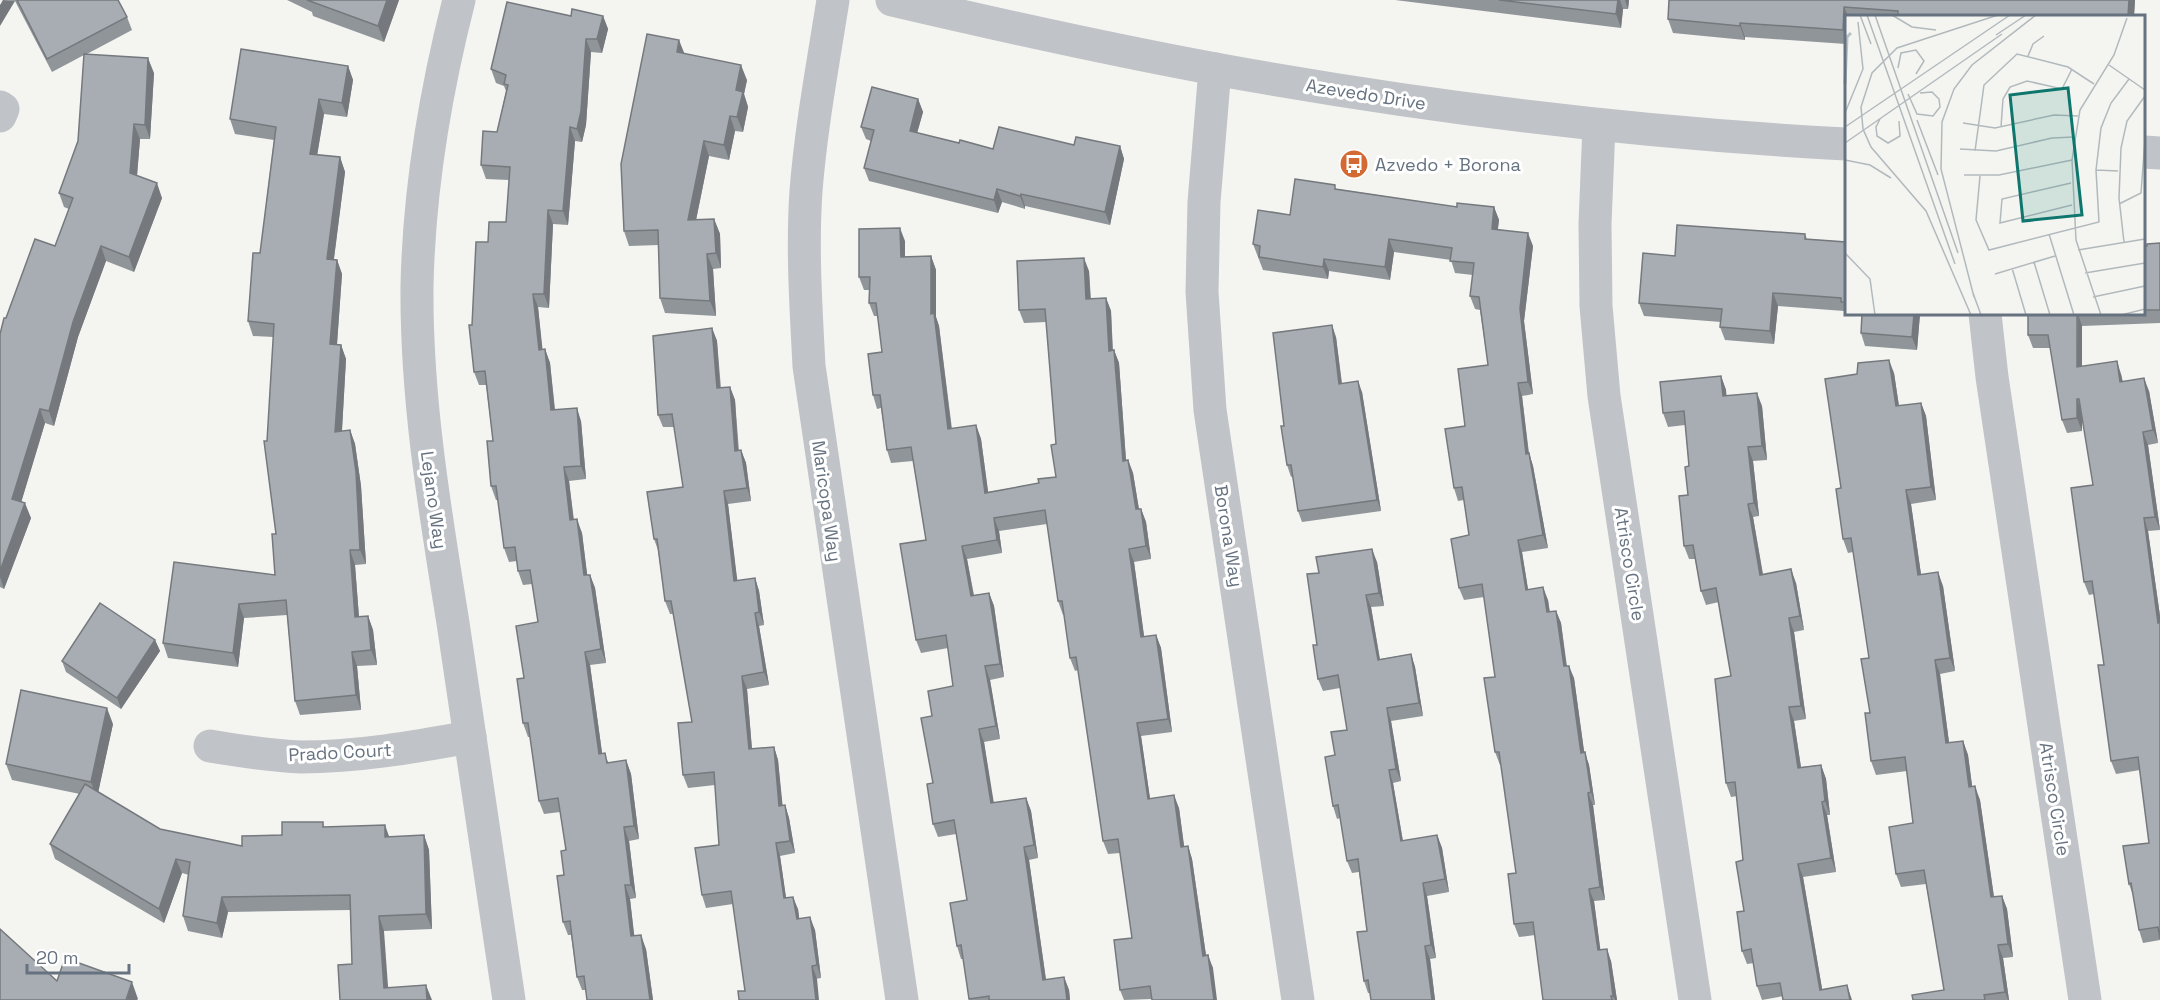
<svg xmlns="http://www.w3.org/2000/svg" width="2160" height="1000" font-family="'Space Grotesk',sans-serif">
<rect width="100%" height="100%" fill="#f4f5f1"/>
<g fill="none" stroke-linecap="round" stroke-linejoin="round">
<g stroke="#c0c3c7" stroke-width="33">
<path d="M459,0c-24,94 -40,189 -42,286 -1,114 18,225 36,337 19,126 37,251 56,377"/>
<path d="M833,0c-10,64 -22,127 -27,191 -4,58 0,117 3,175l93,634"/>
<polyline points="1215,69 1204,202 1202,292 1210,410 1298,1000"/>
<polyline points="0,107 3,109 0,116"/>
<polyline points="1599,125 1595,224 1596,306 1604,396 1695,1000"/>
<polyline points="1985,314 1992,377 2085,1000"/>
<path d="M210,746c30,5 61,10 91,11 57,0 113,-10 169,-20"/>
</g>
<g stroke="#c0c3c7" stroke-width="33">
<path d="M892,0c107,25 215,49 323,69 209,38 420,64 631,75"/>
<polyline points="2144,152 2160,153"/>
</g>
</g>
<g fill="#90959a">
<polygon points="0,0 118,0 127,17 132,30 85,55 154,73 150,139 140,139 137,175 162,198 134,272 106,261 78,337 54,426 45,423 21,502 31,518 4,589 0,587 0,334 6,318 55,246 69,209 64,207 59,193 78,141 84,55 52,72 15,1"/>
<polygon points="287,0 399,0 384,42 313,16 312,12"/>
<polygon points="1395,0 1629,0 1628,9 1623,9 1621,28"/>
<polygon points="1669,0 2135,0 2134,16 1846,16 1846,44 1745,37 1745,40 1673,33 1668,19"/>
<polygon points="571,16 603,16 608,29 602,53 591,52 586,125 582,142 575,141 568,225 553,224 549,308 538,307 542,349 545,349 550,363 555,409 581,421 586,479 569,481 574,520 582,533 587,575 590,575 595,588 606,663 590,665 602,753 609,763 626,760 631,774 639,839 629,841 636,898 630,899 634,936 646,949 653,1000 587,1000 586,990 582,990 577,977 571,935 568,935 563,922 566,850 560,812 544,814 539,801 530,737 528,737 523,723 524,678 538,622 532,584 523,585 518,571 517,561 509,562 504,548 498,500 496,500 491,486 493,441 486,385 479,385 474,372 472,325 488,242 506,222 509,180 486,179 481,165 497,132 506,91 504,86 496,83 491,69"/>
<polygon points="684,53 747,80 744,94 748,107 743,132 735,131 729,160 709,156 696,220 714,219 720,234 721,268 713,269 716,316 665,313 660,298 659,245 629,246 624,231"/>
<polygon points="348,66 353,80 347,117 324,114 317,155 340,157 345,172 334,259 337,260 342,274 337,344 341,345 346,359 342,431 350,430 355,444 361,486 366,564 355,565 359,617 368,616 373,630 377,665 357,666 361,710 300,715 295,701 287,615 244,618 238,667 168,658 163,643 275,575 276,534 267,441 274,337 253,336 248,321 260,253 274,140 235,134 230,119"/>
<polygon points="918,99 923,112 917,133 959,143 993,149 1074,145 1120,146 1124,159 1110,225 1025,206 1025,209 1002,202 998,213 869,181 864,168 871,141 866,139 861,127"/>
<polygon points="1337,189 1457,207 1494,207 1499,220 1498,229 1533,246 1524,321 1533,394 1522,396 1529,453 1533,466 1548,548 1522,552 1528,589 1548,600 1550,612 1556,611 1561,623 1567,666 1574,678 1584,752 1589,765 1595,805 1593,805 1605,900 1594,901 1600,949 1611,961 1617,1000 1543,1000 1535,935 1519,937 1514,924 1516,873 1501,764 1500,765 1495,752 1495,677 1484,597 1464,600 1459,588 1469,535 1464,500 1458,501 1454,488 1465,426 1488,365 1480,310 1475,309 1470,296 1473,275 1455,273 1451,260 1394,252 1390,280 1329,271 1328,279 1263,270 1253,244 1290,215"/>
<polygon points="1805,234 1807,239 1846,242 1846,314 1920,314 1917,350 1865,346 1861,333 1862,316 1845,315 1844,311 1778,306 1774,344 1725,340 1720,327 1721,322 1644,316 1639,303 1675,256"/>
<polygon points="905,241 905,257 931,256 936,270 936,317 939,326 952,429 976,425 981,439 988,492 1039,483 1056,477 1056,444 1046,322 1024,323 1019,310 1089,271 1091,299 1106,298 1111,311 1113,350 1114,350 1119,363 1126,460 1128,460 1133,473 1139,509 1141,509 1146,522 1151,559 1134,562 1144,637 1156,635 1161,648 1172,732 1141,736 1150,799 1179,808 1184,847 1188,846 1192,859 1206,955 1213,968 1152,999 1124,1000 1120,990 1132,938 1120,853 1108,854 1103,841 1078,670 1075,671 1070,658 1064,614 1063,615 1058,601 1047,524 999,531 1002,553 967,559 974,595 989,593 994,606 1004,677 990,680 1000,739 984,742 993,803 1026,798 1031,811 1038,858 1029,860 1046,980 1064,977 1069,990 1070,1000 969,1000 963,959 961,959 957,946 967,900 956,834 938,837 933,824 932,716 953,686 948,648 921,653 916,640 926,540 913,461 891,463 887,450 881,408 877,409 873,395 882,352 878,316 874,316 869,303 869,290 864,290 859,277"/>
<polygon points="2160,243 2160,323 2082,326 2082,367 2121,374 2123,382 2149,391 2158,443 2148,445 2160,530 2148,531 2160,616 2160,940 2143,943 2139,930 2133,895 2129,884 2149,843 2140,770 2116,774 2111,761 2104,665 2094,594 2089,595 2084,582 2093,485 2082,416 2082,431 2067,433 2062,420 2050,348 2033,348 2028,335 2028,314 2144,314 2144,246"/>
<polygon points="712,328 717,341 721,388 730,387 735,400 739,451 741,450 746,463 751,501 728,504 737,581 755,578 759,591 764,625 759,626 769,685 747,689 752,749 774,747 778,760 782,806 785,805 789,818 795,853 780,856 786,898 798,909 799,918 815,930 821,978 745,991 733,904 706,908 702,895 719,845 715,785 688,788 683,775 692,722 673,614 670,614 665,601 658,550 654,539 683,487 674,427 663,427 658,415"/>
<polygon points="1336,337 1342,383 1362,392 1381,511 1302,522 1298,511 1293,476 1291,477 1287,465 1284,426"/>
<polygon points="1894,373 1899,406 1921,403 1926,416 1936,500 1911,504 1921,575 1943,586 1955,671 1940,674 1949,743 1963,741 1968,755 1972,786 1980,800 1994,897 2002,896 2007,909 2013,957 2003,958 2009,1000 1913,1000 1944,990 1926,884 1901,887 1896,874 1913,823 1907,771 1876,775 1871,761 1869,658 1853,552 1848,553 1843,539 1841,488"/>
<polygon points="1721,376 1726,390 1726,396 1762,406 1767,460 1753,461 1759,516 1753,517 1763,574 1796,583 1804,630 1794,632 1806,719 1794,721 1801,767 1821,765 1826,779 1830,815 1827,815 1836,872 1803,877 1822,989 1762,1000 1757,986 1754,963 1747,964 1742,951 1744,911 1743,860 1737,796 1731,797 1726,783 1731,676 1719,602 1706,605 1701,591 1695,559 1689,559 1684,546 1689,466 1685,425 1668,427 1663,413"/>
<polygon points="1377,562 1384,606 1371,607 1380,659 1411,654 1415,667 1423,716 1391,721 1401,781 1393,783 1403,841 1437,835 1442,848 1449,892 1427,896 1436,958 1430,959 1435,1000 1371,1000 1370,993 1368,993 1364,981 1367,931 1359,872 1352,873 1347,861 1340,818 1337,819 1333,806 1335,755 1347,730 1340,688 1323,691 1318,679 1317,645 1319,573"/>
<polygon points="155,640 160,651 121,709 66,672 62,661"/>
<polygon points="113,724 98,792 160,829 242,846 323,822 324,827 389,837 424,835 429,850 432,929 384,931 340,1000 352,964 350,910 228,912 222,938 188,931 183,916 189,875 182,873 164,923 55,859 50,844 80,794 12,780 6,764"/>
</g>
<g fill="#75797d">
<polygon points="3,0 15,1 0,26 0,5"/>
<polygon points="387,0 399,0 384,42 378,26"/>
<polygon points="1618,0 1620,0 1623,9 1621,28 1616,14"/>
<polygon points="1625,0 1629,0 1628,9"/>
<polygon points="2129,0 2135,0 2134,16 2128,16"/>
<polygon points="1844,7 1848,16 1846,16 1846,40 1843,30"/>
<polygon points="603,16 608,29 602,53 597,39"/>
<polygon points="1740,23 1745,37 1745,40 1740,26"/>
<polygon points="586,39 591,52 586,125 582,142 577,129"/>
<polygon points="679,40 685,55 677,52"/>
<polygon points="148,58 154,73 150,139 145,125"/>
<polygon points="741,65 747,80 744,94 748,107 743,132 737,117 736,90"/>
<polygon points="348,66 353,80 347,117 342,103"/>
<polygon points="319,99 324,114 315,168 310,154"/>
<polygon points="918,99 923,112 914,144 910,131"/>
<polygon points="730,116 735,131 729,160 724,145"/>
<polygon points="134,124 140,139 136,188 130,173"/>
<polygon points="570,127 575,141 568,225 563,211"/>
<polygon points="704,141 709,156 693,235 688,220"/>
<polygon points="1120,146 1124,159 1110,225 1105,212"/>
<polygon points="340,157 345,172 332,273 327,259"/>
<polygon points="157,183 162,198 134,272 129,257"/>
<polygon points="997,189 1002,202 998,213 994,200"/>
<polygon points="1021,194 1025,206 1025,209 1020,196"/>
<polygon points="1494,207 1499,220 1496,241 1492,229"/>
<polygon points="548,210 553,224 549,308 544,294"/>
<polygon points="714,219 720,234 721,268 716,253"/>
<polygon points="900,228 905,241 905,270 901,257"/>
<polygon points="1528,233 1533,246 1524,321 1533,394 1528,382 1520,309"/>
<polygon points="1389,239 1394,252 1390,280 1385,267"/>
<polygon points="101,246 106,261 78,337 54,426 49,411 73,322"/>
<polygon points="707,254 713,269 716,316 710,301"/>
<polygon points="931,256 936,270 936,317 939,326 953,442 948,429 931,314"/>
<polygon points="1084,258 1089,271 1091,312 1086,299"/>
<polygon points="1324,259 1329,271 1328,279 1323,267"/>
<polygon points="337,260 342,274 336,358 330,344"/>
<polygon points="1773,293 1778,306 1774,344 1770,331"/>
<polygon points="533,294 538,307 544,363 539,350"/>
<polygon points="1106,298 1111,311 1113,364 1109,351"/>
<polygon points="1914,314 1920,314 1917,350 1912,337"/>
<polygon points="2078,314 2082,326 2082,380 2077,367"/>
<polygon points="1332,325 1336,337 1343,395 1339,384"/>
<polygon points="712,328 717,341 721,401 717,388"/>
<polygon points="341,345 346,359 341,446 335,432"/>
<polygon points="545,349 550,363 556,423 551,410"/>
<polygon points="1114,350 1119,363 1127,474 1123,461"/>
<polygon points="1889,360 1894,373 1901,420 1896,406"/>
<polygon points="2117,361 2121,374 2125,395 2120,382"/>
<polygon points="1721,376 1726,390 1728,410 1723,396"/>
<polygon points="2144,378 2149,391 2158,443 2153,430"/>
<polygon points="1358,381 1362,392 1381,511 1377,500"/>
<polygon points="1518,383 1522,396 1530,466 1526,454"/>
<polygon points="730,387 735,400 739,464 735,451"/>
<polygon points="1757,393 1762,406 1767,460 1762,446"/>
<polygon points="2077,399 2082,412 2082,431 2077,418"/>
<polygon points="1921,403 1926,416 1936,500 1931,487"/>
<polygon points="577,408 581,421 586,479 581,466"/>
<polygon points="40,409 45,423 18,513 12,499"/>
<polygon points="976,425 981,439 990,506 985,493"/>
<polygon points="350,430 355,444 361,486 366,564 360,550"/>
<polygon points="2143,432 2148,445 2160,530 2155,517"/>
<polygon points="1748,447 1753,461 1759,516 1754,503"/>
<polygon points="741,450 746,463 751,501 747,488"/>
<polygon points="1529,453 1533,466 1548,548 1543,535"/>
<polygon points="1128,460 1133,473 1141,522 1136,509"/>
<polygon points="564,467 569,481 575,533 570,520"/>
<polygon points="1906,490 1911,504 1923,588 1918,575"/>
<polygon points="724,491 728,504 739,594 734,581"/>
<polygon points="25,503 31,518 4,589 0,577 0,571"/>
<polygon points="1748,504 1753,517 1765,588 1760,575"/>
<polygon points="1141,509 1146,522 1151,559 1146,546"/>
<polygon points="994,518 999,531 1002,553 997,540"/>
<polygon points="2144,518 2148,531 2160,616 2160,628 2158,623"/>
<polygon points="577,519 582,533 589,589 584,575"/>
<polygon points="1518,540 1522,552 1530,602 1526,590"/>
<polygon points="962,546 967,559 976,609 971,596"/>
<polygon points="1129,549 1134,562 1146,650 1141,637"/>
<polygon points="1372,549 1377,562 1384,606 1379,593"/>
<polygon points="350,550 355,565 360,631 355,617"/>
<polygon points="1791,569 1796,583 1804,630 1800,616"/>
<polygon points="1938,572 1943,586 1955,671 1950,658"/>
<polygon points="590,575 595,588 606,663 601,649"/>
<polygon points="755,578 759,591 764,625 759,612"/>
<polygon points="1543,587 1548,600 1551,624 1547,612"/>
<polygon points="989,593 994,606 1004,677 1000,664"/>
<polygon points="1366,595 1371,607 1382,673 1378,660"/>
<polygon points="239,604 244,618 238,667 233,653"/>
<polygon points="1556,611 1561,623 1568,679 1564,666"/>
<polygon points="755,613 759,626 769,685 764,672"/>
<polygon points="368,616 373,630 377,665 371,650"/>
<polygon points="1789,618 1794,632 1806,719 1801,706"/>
<polygon points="1156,635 1161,648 1172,732 1168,719"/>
<polygon points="155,640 160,651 121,709 117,698"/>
<polygon points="352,652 357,666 361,710 356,695"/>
<polygon points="585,652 590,665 604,767 599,754"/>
<polygon points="1411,654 1415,667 1423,716 1419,703"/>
<polygon points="1935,660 1940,674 1951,757 1946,743"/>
<polygon points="985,666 990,680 1000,739 996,726"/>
<polygon points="1569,666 1574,678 1586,765 1581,753"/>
<polygon points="742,676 747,689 753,762 749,749"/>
<polygon points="1789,707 1794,721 1803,781 1798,768"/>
<polygon points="107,708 113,724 97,798 91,782"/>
<polygon points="1387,708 1391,721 1401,781 1396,769"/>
<polygon points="1137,723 1141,736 1152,812 1148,799"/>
<polygon points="979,729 984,742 996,816 991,803"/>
<polygon points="1963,741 1968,755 1974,800 1969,787"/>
<polygon points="774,747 778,760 784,819 779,806"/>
<polygon points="1585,752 1589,765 1595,805 1591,792"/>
<polygon points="626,760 631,774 639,839 634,826"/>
<polygon points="1821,765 1826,779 1830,815 1825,801"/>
<polygon points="1389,770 1393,783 1405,854 1401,841"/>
<polygon points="1975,786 1980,800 1996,911 1991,897"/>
<polygon points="1588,793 1593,805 1605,900 1600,887"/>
<polygon points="1174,795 1179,808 1186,860 1181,847"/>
<polygon points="1026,798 1031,811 1038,858 1034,845"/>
<polygon points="1822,802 1827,815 1836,872 1831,858"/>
<polygon points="785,805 789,818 795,853 790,841"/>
<polygon points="385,825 390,839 385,837"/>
<polygon points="624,827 629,841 636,898 631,885"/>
<polygon points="424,835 429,850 432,929 426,914"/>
<polygon points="1437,835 1442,848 1449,892 1445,879"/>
<polygon points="776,843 780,856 788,911 784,898"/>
<polygon points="1188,846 1192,859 1208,969 1203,956"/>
<polygon points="1024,847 1029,860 1048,994 1043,980"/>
<polygon points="176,859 182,873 164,923 159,909"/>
<polygon points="1798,864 1803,877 1824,1000 1820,990"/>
<polygon points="1423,883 1427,896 1436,958 1431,945"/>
<polygon points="625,885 630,899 636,950 631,936"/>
<polygon points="1589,889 1594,901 1602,962 1598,950"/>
<polygon points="2002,896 2007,909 2013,957 2008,944"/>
<polygon points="222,897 228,912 222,938 217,923"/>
<polygon points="793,897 798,909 801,932 797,919"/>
<polygon points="379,916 384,931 389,1000 384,988"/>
<polygon points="810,917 815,930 821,978 817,965"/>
<polygon points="641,935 646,949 653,1000 650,1000"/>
<polygon points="1998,945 2003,958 2009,1000 2008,1000 2005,992"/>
<polygon points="1425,946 1430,959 1435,1000 1432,1000"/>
<polygon points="1607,949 1611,961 1617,1000 1615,1000 1613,996"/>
<polygon points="1208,955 1213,968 1217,1000 1214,1000"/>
<polygon points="812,966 817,979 819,1000 816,1000"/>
<polygon points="1064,977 1069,990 1070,1000 1067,1000"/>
<polygon points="132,982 138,999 137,1000 126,1000"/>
<polygon points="426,985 432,1000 427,1000"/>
<polygon points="1847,985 1852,1000 1850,1000"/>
</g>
<g fill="#a7adb3" stroke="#75797d" stroke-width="1.5">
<polygon points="17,0 118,0 127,17 47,59"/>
<polygon points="307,0 387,0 378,26"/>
<polygon points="1499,0 1618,0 1616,14"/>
<polygon points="1669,0 2129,0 2128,16 1898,16 1898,11 1844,7 1843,30 1740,23 1740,26 1668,19"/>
<polygon points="507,2 571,16 572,9 603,16 597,39 586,39 581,111 577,129 570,127 563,211 548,210 544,294 533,294 539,350 545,349 551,410 577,408 581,466 564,467 570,520 577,519 584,575 590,575 601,649 585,652 599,754 605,753 607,763 626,760 634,826 624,827 631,885 625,885 631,936 641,935 650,1000 587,1000 584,976 577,977 570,921 563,922 557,876 564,875 561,851 566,850 558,798 539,801 528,723 523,723 517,679 524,678 516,626 538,622 530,570 518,571 515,547 504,548 496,486 491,486 487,441 493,441 485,371 474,372 469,325 472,325 476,242 488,242 489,222 506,222 510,167 481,165 483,131 497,132 508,85 504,84 506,75 491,69"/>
<polygon points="647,34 679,40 677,52 741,65 736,90 743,92 737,117 730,116 724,145 704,141 688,220 714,219 716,253 707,254 710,301 660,298 658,230 624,231 621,164"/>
<polygon points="241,49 348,66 342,103 319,99 310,154 340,157 327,259 337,260 330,344 341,345 335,432 350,430 356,472 360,550 350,550 355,617 368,616 371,650 352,652 356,695 295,701 286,600 239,604 233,653 163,643 174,562 275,575 272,534 276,534 264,441 267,441 274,324 248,321 253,253 260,253 276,127 230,119"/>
<polygon points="84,54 148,58 145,125 134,124 130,173 157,183 129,257 101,246 73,322 49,411 40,409 12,499 25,503 0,571 0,334 4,318 6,318 35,239 55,246 73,198 59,193 78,141"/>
<polygon points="872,87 918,99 910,131 959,143 960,140 993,149 999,127 1074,145 1076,137 1120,146 1105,212 1021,194 1020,196 997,189 994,200 864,168 874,130 861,127"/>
<polygon points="1295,179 1335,185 1335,189 1457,207 1457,203 1494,207 1492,229 1528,233 1520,309 1528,382 1518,383 1526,454 1529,453 1543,535 1518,540 1526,590 1543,587 1547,612 1556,611 1564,666 1569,666 1581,753 1585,752 1591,792 1588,793 1600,887 1589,889 1598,950 1607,949 1613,996 1611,996 1612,1000 1543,1000 1533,922 1514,924 1508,874 1516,873 1499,752 1495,752 1484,678 1495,677 1482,584 1459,588 1451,539 1469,535 1462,487 1454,488 1445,429 1465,426 1458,369 1488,365 1479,297 1470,296 1474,263 1450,261 1452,248 1389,239 1385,267 1324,259 1323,267 1259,257 1260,246 1253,244 1258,210 1290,215"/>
<polygon points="1677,225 1805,234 1805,239 1846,242 1846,302 1841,302 1841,298 1773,293 1770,331 1720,327 1722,309 1639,303 1643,253 1675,256"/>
<polygon points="900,228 901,257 931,256 931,314 934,313 948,429 976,425 985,493 1039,483 1038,479 1056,477 1051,445 1056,444 1045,309 1019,310 1017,261 1084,258 1086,299 1106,298 1109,351 1114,350 1123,461 1128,460 1136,509 1141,509 1146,546 1129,549 1141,637 1156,635 1168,719 1137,723 1148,799 1174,795 1181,847 1188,846 1203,956 1208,955 1214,1000 1152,1000 1150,986 1120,990 1114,940 1132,938 1118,839 1103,841 1076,657 1070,658 1062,601 1058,601 1045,510 994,518 997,540 962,546 971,596 989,593 1000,664 985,666 996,726 979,729 991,803 1026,798 1034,845 1024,847 1043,980 1064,977 1067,1000 989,1000 989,996 969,999 961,945 957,946 950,903 967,900 954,820 933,824 927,784 933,783 921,718 932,716 928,691 953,686 946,635 916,640 900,544 926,540 911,447 887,450 880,395 873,395 868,354 882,352 876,303 869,303 870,277 859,277 859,229"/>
<polygon points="2160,243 2160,310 2144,310 2144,246 2147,246 2147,244"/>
<polygon points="1862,314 1914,314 1912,337 1861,333"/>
<polygon points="2028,314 2077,314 2077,367 2117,361 2120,382 2144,378 2153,430 2143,432 2155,517 2144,518 2158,623 2160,622 2160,939 2158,927 2139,930 2131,883 2129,884 2123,846 2149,843 2138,757 2111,761 2098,665 2104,665 2092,581 2084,582 2071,488 2093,485 2079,399 2077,399 2077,418 2062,420 2048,335 2028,335"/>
<polygon points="1332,325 1339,384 1358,381 1377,500 1298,511 1291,465 1287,465 1281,426 1284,426 1273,333"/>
<polygon points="712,328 717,388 730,387 735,451 741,450 747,488 724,491 734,581 755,578 759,612 755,613 764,672 742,676 749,749 774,747 779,806 785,805 790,841 776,843 784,898 793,897 797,919 810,917 817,965 812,966 816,1000 739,1000 738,991 745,991 731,891 702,895 695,848 719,845 714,772 683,775 678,723 692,722 671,601 665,601 657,539 654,539 647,492 683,487 672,414 658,415 653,336"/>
<polygon points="1889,360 1896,406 1921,403 1931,487 1906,490 1918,575 1938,572 1950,658 1935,660 1946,743 1963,741 1969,787 1975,786 1991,897 2002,896 2008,944 1998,945 2005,992 1984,995 1985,1000 1913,1000 1912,995 1944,990 1924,870 1896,874 1889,827 1913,823 1905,757 1871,761 1865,713 1870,713 1861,659 1869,658 1851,538 1843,539 1836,489 1841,488 1825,379 1857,374 1858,363"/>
<polygon points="1721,376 1723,396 1757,393 1762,446 1748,447 1754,503 1748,504 1760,575 1791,569 1800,616 1789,618 1801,706 1789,707 1798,768 1821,765 1825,801 1822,802 1831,858 1798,864 1820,990 1847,985 1850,1000 1783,1000 1780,983 1757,986 1751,949 1742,951 1737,912 1744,911 1736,862 1743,860 1735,782 1726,783 1715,679 1731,676 1716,588 1701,591 1693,545 1684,546 1679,496 1688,495 1685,467 1689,466 1684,411 1663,413 1660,382"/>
<polygon points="1372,549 1379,593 1366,595 1378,660 1411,654 1419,703 1387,708 1396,769 1389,770 1401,841 1437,835 1445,879 1423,883 1431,945 1425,946 1432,1000 1371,1000 1368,980 1364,981 1357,932 1367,931 1358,859 1347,861 1338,805 1333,806 1325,757 1335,755 1331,732 1347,730 1338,675 1318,679 1313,645 1317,645 1307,574 1319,573 1316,557"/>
<polygon points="100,603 155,640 117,698 62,661"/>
<polygon points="21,690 107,708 91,782 6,764"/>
<polygon points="85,784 160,829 242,846 242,836 282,835 282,822 323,822 323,827 385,825 385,837 424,835 426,914 379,916 384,988 426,985 427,1000 340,1000 338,965 352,964 350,895 222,897 217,923 183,916 190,862 176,859 159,909 50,844"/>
<polygon points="0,929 57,981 65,958 132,982 126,1000 0,1000"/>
</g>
<defs>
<g id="bus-disc" transform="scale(1.5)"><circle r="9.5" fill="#d46a33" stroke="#fff"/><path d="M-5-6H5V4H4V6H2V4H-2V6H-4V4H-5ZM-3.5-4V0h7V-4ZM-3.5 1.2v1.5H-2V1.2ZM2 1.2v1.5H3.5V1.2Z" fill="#fff"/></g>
</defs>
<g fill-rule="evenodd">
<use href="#bus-disc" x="1354" y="164"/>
</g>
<g text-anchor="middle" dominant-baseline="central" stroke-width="6" stroke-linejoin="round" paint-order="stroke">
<g font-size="18" fill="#667280" stroke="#fff">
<text transform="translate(1366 94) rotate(9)">Azevedo Drive</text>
<text transform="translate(434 500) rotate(82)">Lejano Way</text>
<text transform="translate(827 501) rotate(82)">Maricopa Way</text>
<text transform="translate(1229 536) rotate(81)">Borona Way</text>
<text transform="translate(1630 564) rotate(81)">Atrisco Circle</text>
<text transform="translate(340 752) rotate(-3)">Prado Court</text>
<text transform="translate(2055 799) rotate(81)">Atrisco Circle</text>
</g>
<g font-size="18" fill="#667280" stroke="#fff" text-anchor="start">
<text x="1375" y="164">Azvedo + Borona</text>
</g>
</g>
<g transform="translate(1845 15)">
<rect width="300" height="300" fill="#f4f5f1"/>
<path fill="none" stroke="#b8c1c6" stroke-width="3" d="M0,69l2,-47 4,-4"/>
<path fill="none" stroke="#b2b9bd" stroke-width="1.5" d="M15,0l11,29M22,0l88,249M30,0l83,238M47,0l20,12 24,3M151,20l30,-20M183,41l5,-12 11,-8M264,50l36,25M53,53l3,-15 15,-3 8,11 -8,13M63,79l9,20 16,2 7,-9 -1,-8 -7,-7 -12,1M0,98l18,-44 -5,-47M35,104l-4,8 1,9 11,7 12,-7 -1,-15M72,105l21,55M118,108l32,5 59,-13 24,1M0,112l165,-112M156,112l2,-28 7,-12 17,-6 35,8 10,-20M0,128l157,-109M115,134l36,2 56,-13 22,-1M130,136l9,-66 33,-31 51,13 26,17M0,145l25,5 21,13M251,155l22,1M119,160h35l73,-15M135,161l-4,44 13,30 110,-28 -3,-52 5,-42 10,-25 18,-24M226,168l-69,16 -2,24 72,-18M274,189l22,-11 4,-54M204,219l25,81M279,227l-5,-44 2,-50 6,-27 18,-25M233,235l67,-11M0,238l25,26 5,36M189,247l16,53M167,253l14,47M240,258l60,-10M150,259l60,-18M128,278l8,22M129,282l-33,-128 1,-47 12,-33 18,-24 64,-50M248,282l52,-11M126,300l-45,-104 -55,-64 -8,-18 -2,-22 11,-34 25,-25 101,-33M256,300l-25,-75 -4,-80 8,-50 34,-55 13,-37M276,300l24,-6"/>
<path fill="#0f766e" fill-opacity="0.15" stroke="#0f766e" stroke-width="3" d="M223,73l14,127 -59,6 -13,-126z"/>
<rect width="300" height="300" fill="none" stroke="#667280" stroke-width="3"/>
</g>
<path d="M27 964v9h102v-9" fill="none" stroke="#667280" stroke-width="3"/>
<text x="36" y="964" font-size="18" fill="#667280" stroke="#ffffff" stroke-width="4.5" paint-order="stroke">20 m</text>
</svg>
